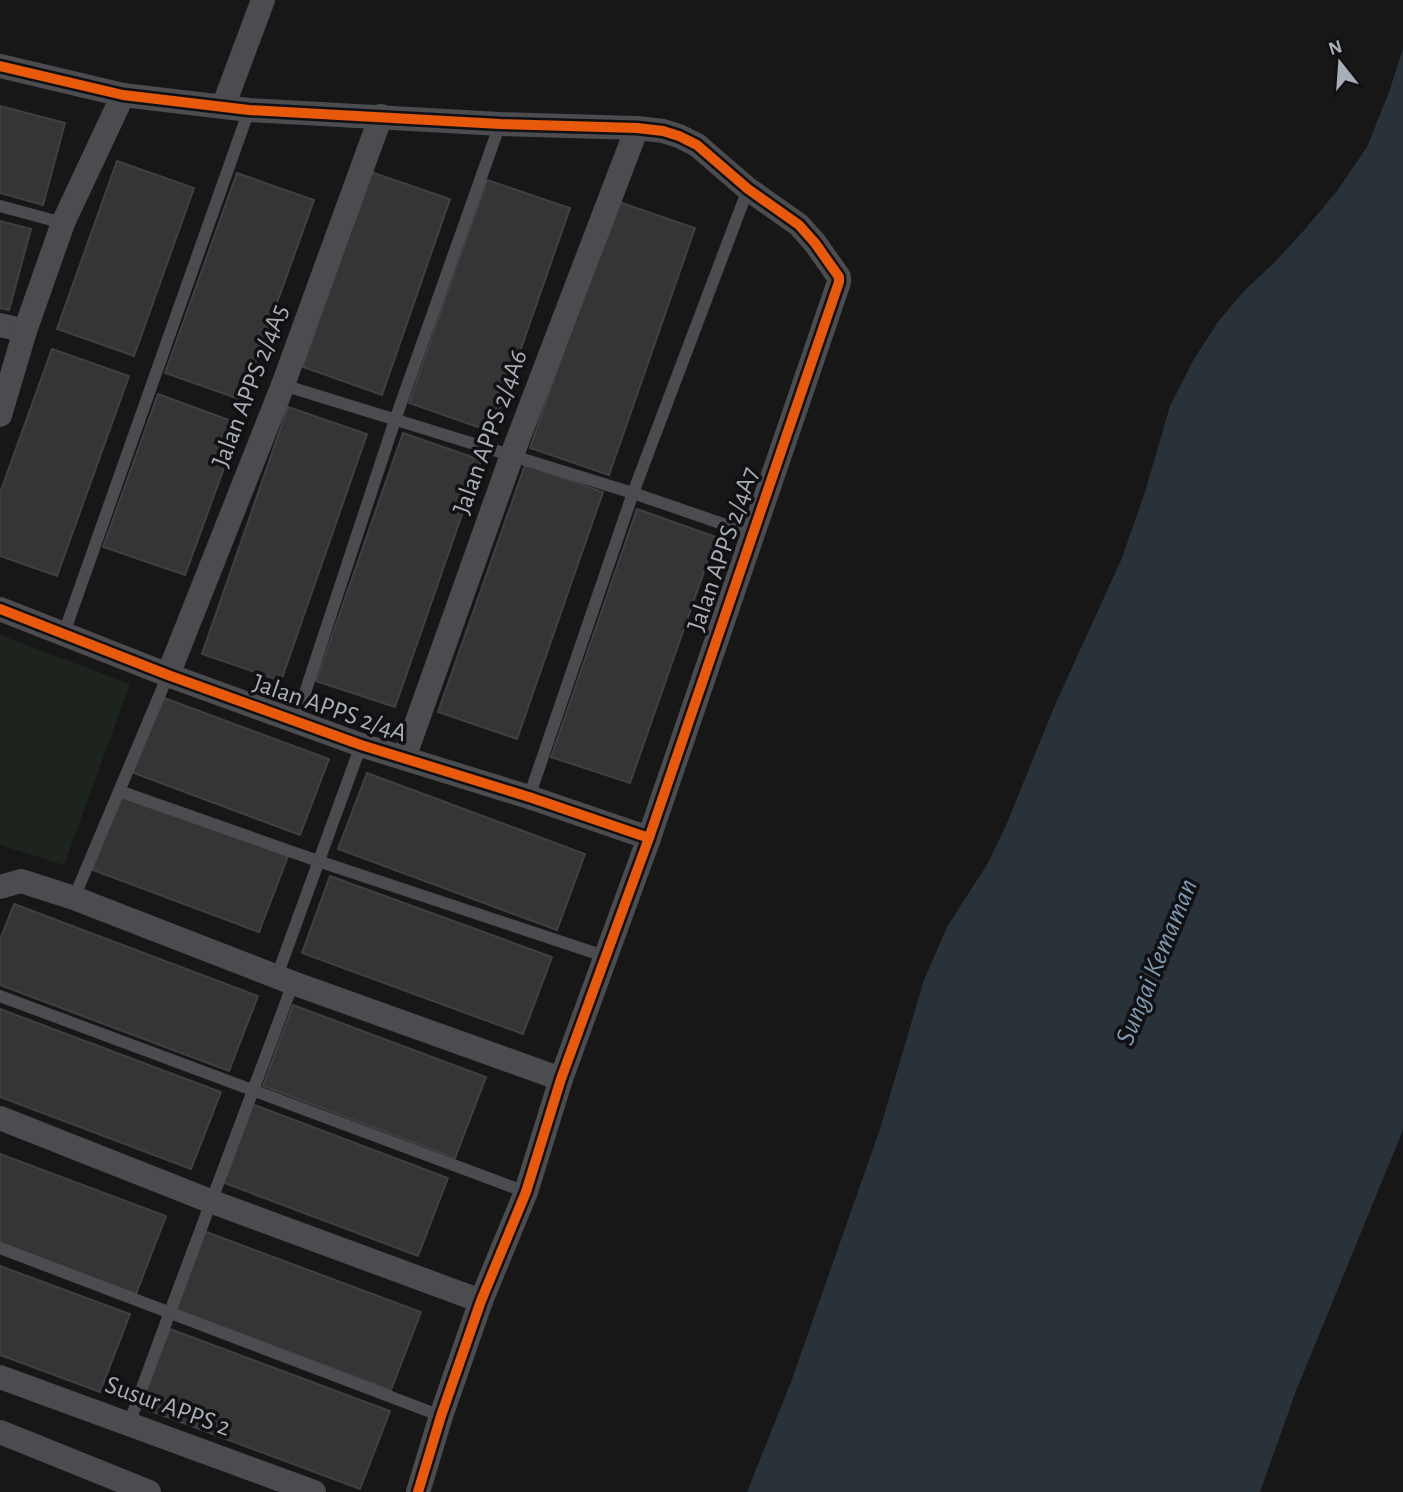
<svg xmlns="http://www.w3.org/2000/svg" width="1403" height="1492" font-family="'Alegreya Sans',sans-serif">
<rect width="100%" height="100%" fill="#171717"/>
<polygon fill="#1d241e" points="0,635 130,684 64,865 0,845"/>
<polygon fill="#2a3239" points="1403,49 1403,1130 1296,1391 1260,1492 747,1492 791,1382 880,1129 924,980 947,927 988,863 1007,823 1055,705 1122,558 1145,492 1170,406 1194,359 1218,322 1244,291 1275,262 1306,228 1337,191 1367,147 1389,92"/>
<g fill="#353536" stroke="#3f4043" stroke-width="2">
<polygon points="0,106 65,123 43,205 0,193"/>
<polygon points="117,161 194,188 134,356 57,329"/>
<polygon points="371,172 450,199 382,395 303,367"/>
<polygon points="237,173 314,200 242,400 165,373"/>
<polygon points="487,180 570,208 492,432 409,403"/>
<polygon points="616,201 695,228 609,475 530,448"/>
<polygon points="0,221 31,229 9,310 0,308"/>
<polygon points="52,349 129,376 57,576 0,556 0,493"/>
<polygon points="158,394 240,424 185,575 103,547"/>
<polygon points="288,407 367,434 281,681 202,654"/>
<polygon points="403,433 481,460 395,707 316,681"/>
<polygon points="525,465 603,492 517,739 438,712"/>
<polygon points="637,509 716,537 630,783 551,757"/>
<polygon points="159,696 329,759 300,835 131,772"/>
<polygon points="367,773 585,854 557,930 338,849"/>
<polygon points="118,793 288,856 259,932 90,869"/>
<polygon points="330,876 552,957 523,1034 302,953"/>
<polygon points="14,904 258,996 229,1071 0,985 0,940"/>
<polygon points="293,1005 486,1077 455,1158 263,1086"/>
<polygon points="0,1009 221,1092 191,1169 0,1097"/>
<polygon points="252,1104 448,1178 418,1256 222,1182"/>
<polygon points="0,1154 166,1216 136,1294 0,1243"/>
<polygon points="201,1230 421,1312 391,1390 171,1308"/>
<polygon points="0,1266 130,1314 100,1392 0,1355"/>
<polygon points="170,1329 390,1411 360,1489 140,1407"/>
</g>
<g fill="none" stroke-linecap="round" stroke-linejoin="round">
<g stroke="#4b4c50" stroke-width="12">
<polyline points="0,206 63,223"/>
<polyline points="283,385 633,493 752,534"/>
<polyline points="64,633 249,110"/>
<polyline points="296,720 395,420 500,124"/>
<polyline points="119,791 318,861 607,957"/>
<polyline points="529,797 633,493 748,189"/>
<polyline points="74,898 168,675"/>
<polyline points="277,976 361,745"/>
<polyline points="0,996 526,1192"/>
<polyline points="0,1248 441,1416"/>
<path d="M129,1424c53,-148 110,-294 164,-441"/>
</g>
<g stroke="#4b4c50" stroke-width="24">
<polyline points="0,66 123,95 249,110 500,124 637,128 663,131 679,136 697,145 748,189 799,225 815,243 839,277 839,282 649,838 561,1079 526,1192 481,1301 441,1416 418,1492"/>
<polyline points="223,107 263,0"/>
<polyline points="0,325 25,331"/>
<polyline points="0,415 25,331 63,223 123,95"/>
<polyline points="0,609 168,675 361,745 529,797 649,838"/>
<polyline points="168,675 283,385 381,116"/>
<polyline points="404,758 512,455 637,128"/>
<polyline points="0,887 21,881 74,898 293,983 561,1079"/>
<polyline points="0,1118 210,1201 481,1301"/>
<polyline points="0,1377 314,1492"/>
<polyline points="0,1432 149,1492"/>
</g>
<g stroke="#111113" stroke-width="15">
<g id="cycleway">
<polyline points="0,66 123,95 249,110 500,124 637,128 663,131 679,136 697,145 748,189 799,225 815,243 839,277 839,282 649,838 561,1079 526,1192 481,1301 441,1416 418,1492"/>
<polyline points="0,609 168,675 361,745 529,797 649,838"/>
</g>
</g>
<use href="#cycleway" stroke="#e8590c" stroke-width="10"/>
</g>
<g text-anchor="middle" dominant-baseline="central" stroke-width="7" stroke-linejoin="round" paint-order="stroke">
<g font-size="26" fill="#a8adb8" stroke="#111113">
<text transform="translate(250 386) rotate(-69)">Jalan APPS 2/4A5</text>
<text transform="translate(490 432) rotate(-70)">Jalan APPS 2/4A6</text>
<text transform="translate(723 549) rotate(-71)">Jalan APPS 2/4A7</text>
<text transform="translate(330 708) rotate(19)">Jalan APPS 2/4A</text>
<text transform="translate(168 1406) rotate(20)">Susur APPS 2</text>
</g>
<g font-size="28" font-style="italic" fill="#7f9bb3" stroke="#111113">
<text transform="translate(1157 962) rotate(-68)">Sungai Kemaman</text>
</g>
</g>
<g transform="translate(1340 63) rotate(343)" stroke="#111113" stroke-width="5" paint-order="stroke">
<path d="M0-5L12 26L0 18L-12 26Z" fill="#a8adb8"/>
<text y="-10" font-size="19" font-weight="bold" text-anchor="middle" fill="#a8adb8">N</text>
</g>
</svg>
